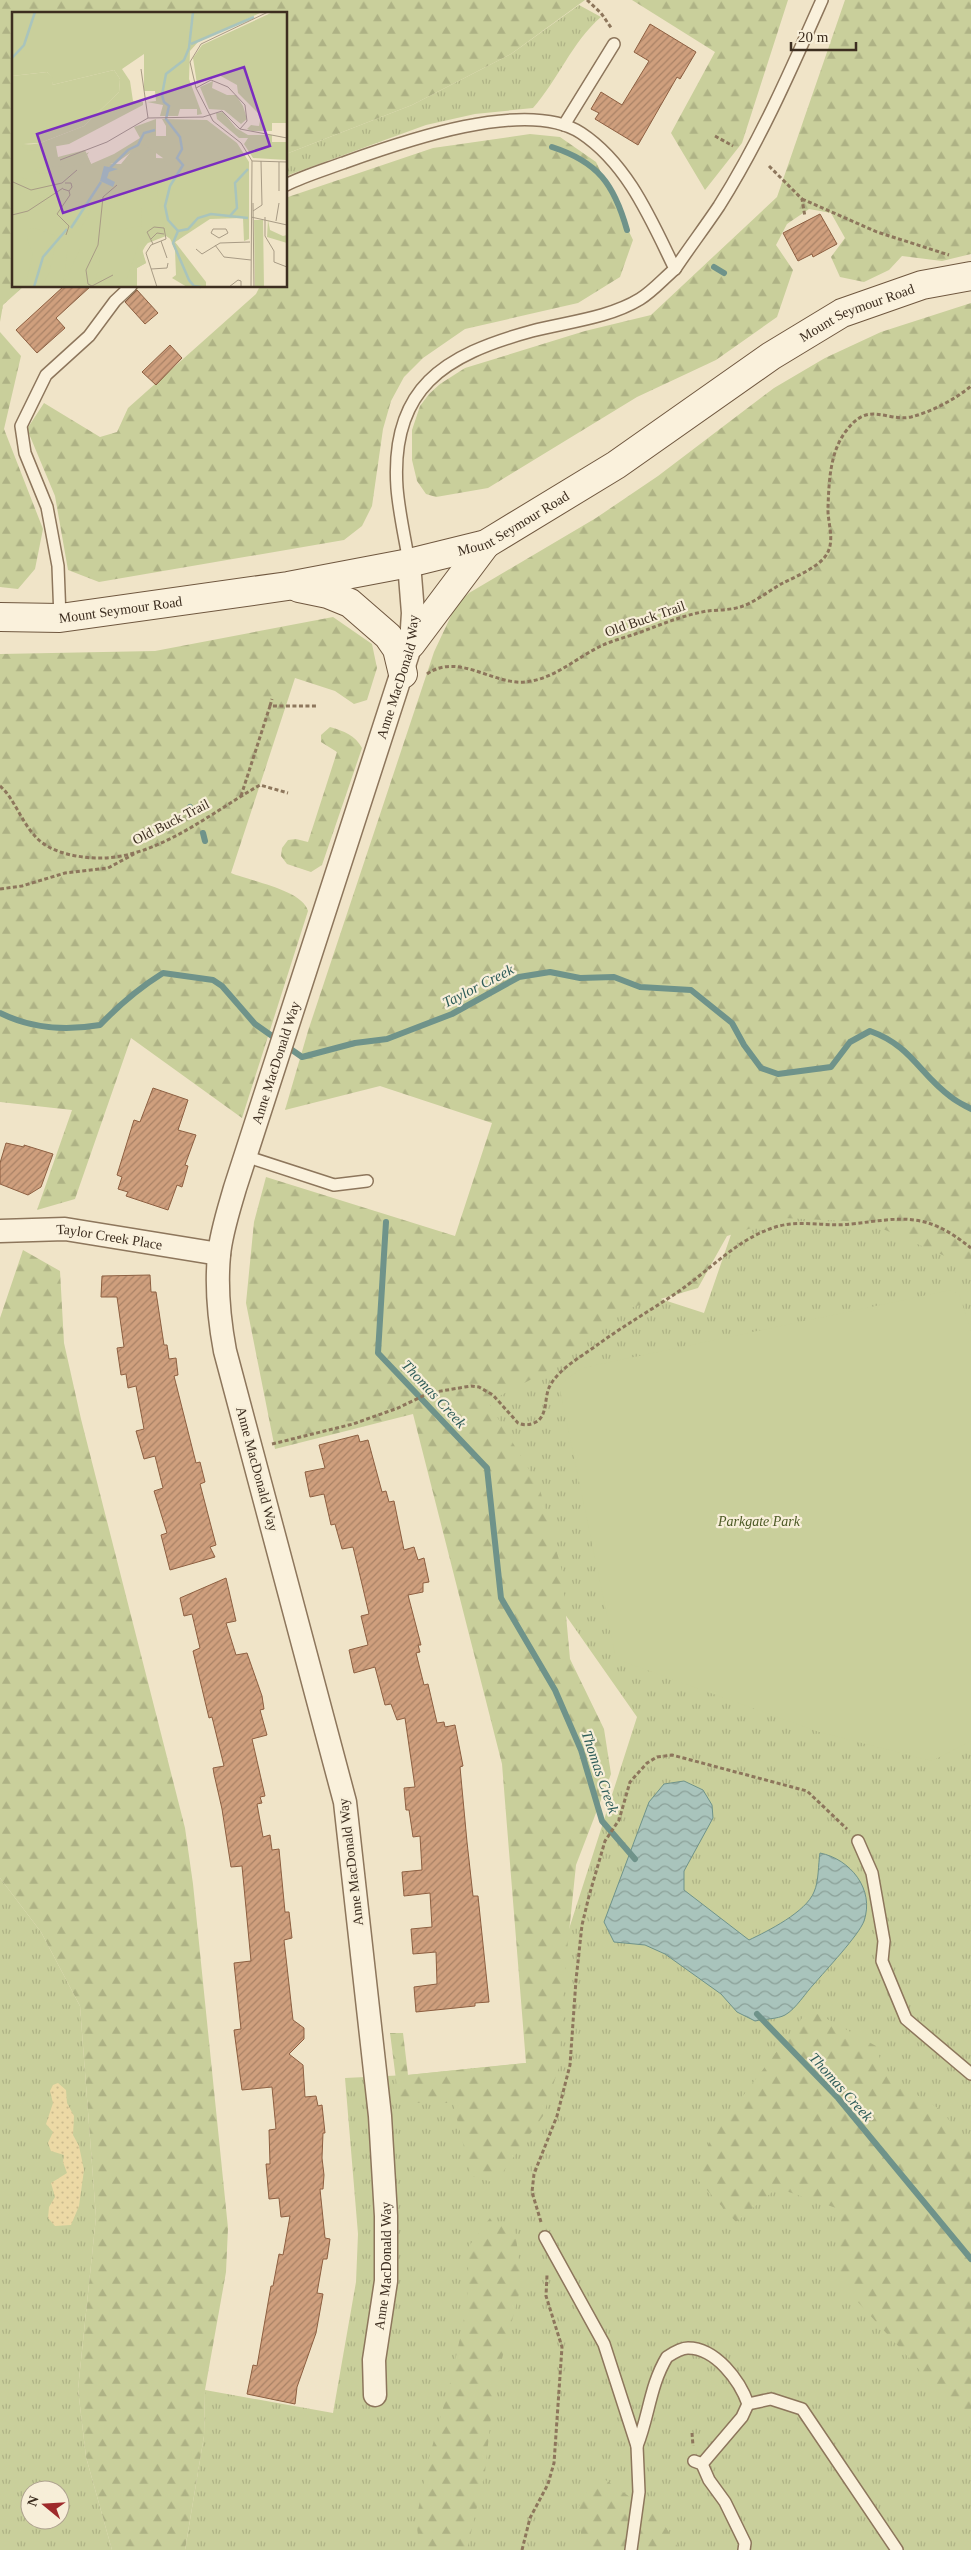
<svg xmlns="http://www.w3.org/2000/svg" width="971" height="2550" font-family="Georgia,serif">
<defs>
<pattern id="grass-tufts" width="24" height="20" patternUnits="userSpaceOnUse" patternTransform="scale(1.25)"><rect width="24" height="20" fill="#c9cf9b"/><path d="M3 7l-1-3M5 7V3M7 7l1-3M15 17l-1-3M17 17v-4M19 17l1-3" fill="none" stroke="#aeb285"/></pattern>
<pattern id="forest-firs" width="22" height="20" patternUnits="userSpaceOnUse" patternTransform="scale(1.25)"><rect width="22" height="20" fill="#c9cf9b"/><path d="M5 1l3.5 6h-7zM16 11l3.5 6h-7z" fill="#aeb285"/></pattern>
<pattern id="sand-dots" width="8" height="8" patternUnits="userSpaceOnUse" patternTransform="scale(1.25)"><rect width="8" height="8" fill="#ecd9a5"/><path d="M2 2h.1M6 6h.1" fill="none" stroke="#cbbb8e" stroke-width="1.8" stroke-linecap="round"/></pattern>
<pattern id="water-waves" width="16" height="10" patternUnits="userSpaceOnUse" patternTransform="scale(1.25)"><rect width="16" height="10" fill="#a9c4bc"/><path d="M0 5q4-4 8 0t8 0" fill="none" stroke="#8ba098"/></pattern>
<pattern id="building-hatch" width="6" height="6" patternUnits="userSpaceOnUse" patternTransform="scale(1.25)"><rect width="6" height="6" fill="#cf9f7d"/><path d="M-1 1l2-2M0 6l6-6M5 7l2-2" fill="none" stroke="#a98266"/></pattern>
</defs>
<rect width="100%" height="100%" fill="#f0e4c8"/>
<g fill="url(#grass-tufts)" fill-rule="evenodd">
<path d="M579,5l22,12c-29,25 -43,63 -68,91l-58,6 -49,11 -140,51v-22l126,-49 99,-51z"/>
<polygon points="963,560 971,563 971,2550 185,2550 204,2436 205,2390 333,2413 356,2282 358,2234 345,2078 407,2075 526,2063 637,1717 459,1463 519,1253 704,1313"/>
<path d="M0,1878l41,54 39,74 16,211 -18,172 8,68 26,93h-112zM30,2490h30v30h-30z"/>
</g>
<g fill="url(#forest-firs)">
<polygon points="0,0 585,0 511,54 412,105 286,154 286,14 14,14 14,286 24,286 3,305 0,322"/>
<polygon points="632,0 788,0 742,143 705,190 671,133 715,52"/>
<polygon points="845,0 971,0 971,254 942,261 902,256 889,270 864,282 840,277 831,257 845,238 831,213 809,209 787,224 776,245 793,270 777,317 716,360 637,397 488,488 436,497 426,494 417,481 412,460 412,430 420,406 429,394 440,384 465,368 585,331 651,315 777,197"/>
<polygon points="530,134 560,137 596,162 633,240 620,277 578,303 465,329 423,358 404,377 391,401 383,429 372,506 362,526 344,540 99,582 68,570 55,496 27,429 44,403 100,437 117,432 128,408 256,294 260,286 286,286 286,200 288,197 433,148"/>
<polygon points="971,303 971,1274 963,1264 867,1222 783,1218 727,1236 698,1288 623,1310 551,1369 488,1402 539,1486 562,1571 570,1659 604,1729 611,1774 576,1865 565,1971 559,2067 543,2116 495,2183 471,2176 453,2103 399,2103 390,2033 403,2033 408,2075 526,2063 502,1764 413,1414 275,1449 246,1303 254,1222 266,1177 455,1236 492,1123 380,1086 285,1110 308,1031 434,652 456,605 469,593 596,518 658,476 774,388 825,358 881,332"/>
<polygon points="0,332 21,356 4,429 43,529 35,569 18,589 0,587"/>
<path d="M333,617l39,27 5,24 -10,32 -13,4 -19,-13 -40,-13 -64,195c19,8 72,17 77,38l-66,207 -111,-80 -56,161 -38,11 35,-100 -72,-8v-448l155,-3z"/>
<path d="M330,727c14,4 25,8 32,21l-40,117 -11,7 -24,-8 -6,-8 1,-8 6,-8 8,-1 12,3 29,-90 -16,-10v-7z"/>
<polygon points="23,1250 60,1271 64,1343 81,1419 185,1828 193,1884 228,2228 226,2272 205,2390 204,2436 185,2550 112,2550 86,2457 78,2389 96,2217 80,2006 41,1932 0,1878 0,1318"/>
<polygon points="809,2009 876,2046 885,2075 941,2110 971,2148 971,2430 909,2358 835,2277 842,2210 777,2188 736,2222 697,2179 711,2138"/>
<polygon points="490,2218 515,2230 522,2283 494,2389 485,2472 467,2550 420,2550 416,2520 429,2458 452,2376 467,2304 469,2246"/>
<polygon points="597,2474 660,2518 680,2550 583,2550 578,2508"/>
</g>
<polygon fill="url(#sand-dots)" points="58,2083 66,2090 67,2103 74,2116 73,2135 79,2146 84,2170 79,2206 71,2225 55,2226 48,2218 49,2207 55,2197 51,2183 67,2173 63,2162 64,2155 51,2151 48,2143 53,2132 46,2124 53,2103 50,2091 53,2085"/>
<polygon fill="#c9cf9b" points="951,1290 959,1294 971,1331 971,1741 932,1761 819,1732 616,1659 559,1385 582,1368"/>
<path fill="url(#water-waves)" stroke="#6f938a" d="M684,1781l19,9 9,15 1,13 -29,53v19l65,50c19,-9 57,-28 65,-48 5,-11 4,-27 6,-39 30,6 55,36 44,68 -5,14 -39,50 -50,63 -8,8 -18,25 -29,31 -7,4 -21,4 -30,6l-18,-9 -16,-18 -56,-40 -20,-9 -31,-3 -10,-20 45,-120 15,-18z"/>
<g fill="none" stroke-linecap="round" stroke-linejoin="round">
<g stroke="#6f938a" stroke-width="6">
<path d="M552,147c46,15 62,37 75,83"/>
<polyline points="714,267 724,273"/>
<polyline points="190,807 195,814"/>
<polyline points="203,833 205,841"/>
<path d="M0,1013c32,16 65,18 100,12 19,-20 39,-37 63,-52l50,7 9,6 33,38 47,33 53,-14 32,-4 65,-25 67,-37 31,-5 30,6 34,-1 26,10 51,3 41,33 12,22 17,23 17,6 53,-7 19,-25 20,-11c42,15 49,43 81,66 6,5 13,8 20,12"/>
<polyline points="386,1222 378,1353 487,1468 501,1598 555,1690 581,1750 602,1821 635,1859"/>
<polyline points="757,2014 838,2098 971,2259"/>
</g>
</g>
<g fill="url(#building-hatch)" stroke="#8d5f41">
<polygon points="650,24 696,52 680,79 677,77 638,145 595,119 599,113 591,109 601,92 622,105 649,61 634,52"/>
<polygon points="820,214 837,244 813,257 812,254 798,261 783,233"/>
<polygon points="64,286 91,286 56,318 65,328 37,353 16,330"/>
<polygon points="137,290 158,313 145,324 125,302"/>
<polygon points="170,345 182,358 156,385 142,372"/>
<polygon points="153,1088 188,1100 178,1130 196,1135 185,1165 188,1166 182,1187 177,1185 168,1210 126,1196 128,1192 118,1189 122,1177 117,1175 134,1120 140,1122"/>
<polygon points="6,1143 24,1147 24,1145 53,1154 41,1187 28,1195 0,1184 0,1163"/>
<polygon points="150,1275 151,1292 156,1292 164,1345 167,1345 169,1359 176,1358 178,1375 174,1376 196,1463 200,1462 205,1482 200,1484 216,1545 210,1547 215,1557 170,1570 161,1535 167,1533 154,1491 163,1488 155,1456 144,1459 136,1431 144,1429 136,1386 128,1388 126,1374 121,1375 117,1348 124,1347 117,1297 101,1297 102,1276"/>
<polygon points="358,1435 360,1442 368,1440 382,1492 386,1491 389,1502 394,1501 404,1550 414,1547 418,1560 424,1558 429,1582 423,1583 423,1592 408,1595 421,1645 418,1645 420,1652 416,1653 424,1685 428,1684 437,1723 444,1722 445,1727 455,1725 463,1766 460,1767 467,1842 473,1896 478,1896 489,2002 475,2003 475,2006 416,2012 414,1987 437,1984 436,1952 413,1954 411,1929 432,1927 430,1893 404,1896 402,1872 422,1870 420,1836 413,1837 409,1810 406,1810 404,1788 415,1787 405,1718 397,1720 391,1704 385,1705 375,1667 354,1673 349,1650 368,1645 361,1616 369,1614 361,1580 353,1547 342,1549 335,1524 331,1525 324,1494 310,1497 305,1472 325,1468 319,1445"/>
<polygon points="226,1578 236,1621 226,1623 236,1655 247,1653 262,1696 264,1709 260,1710 267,1735 252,1739 265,1796 260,1797 262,1803 257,1804 263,1837 270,1835 272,1850 279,1849 285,1912 289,1912 292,1938 284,1940 293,2020 304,2028 304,2039 289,2054 303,2065 305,2097 316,2096 318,2106 322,2105 325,2133 323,2133 322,2158 324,2175 323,2189 320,2189 325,2238 330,2239 327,2259 323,2259 317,2293 323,2294 316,2333 297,2387 295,2404 247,2394 253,2365 257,2366 271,2286 273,2286 279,2254 283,2255 290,2216 281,2217 279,2198 269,2199 266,2164 270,2164 269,2130 276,2129 272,2087 242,2090 234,2030 241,2029 234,1963 251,1961 242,1866 231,1867 222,1809 214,1774 213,1768 224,1766 212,1717 209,1718 193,1651 200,1648 192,1614 184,1616 180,1598"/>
</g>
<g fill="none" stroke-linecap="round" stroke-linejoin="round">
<g stroke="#8d765c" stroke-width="14">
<g id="lane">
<polyline points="564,125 614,44"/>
<path d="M286,185c18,-9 38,-15 57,-22 56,-20 183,-66 238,-30 47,31 70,87 94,136 -11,9 -22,22 -35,30 -31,19 -73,23 -108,32 -88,24 -142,57 -135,157 2,25 8,50 12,75"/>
<path d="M675,269c14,-21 30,-42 44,-63 41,-65 72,-136 103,-206"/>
<polyline points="60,618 58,566 47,507 25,453 21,426 46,375 89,336 115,301 131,286"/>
<polyline points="245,1156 334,1185 367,1181"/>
<polyline points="858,1841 872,1873 884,1941 882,1961 906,2019 971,2074"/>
<polyline points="545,2237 604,2344 637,2446 639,2492 631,2550"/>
<polyline points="748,2404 771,2399 802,2409 897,2550"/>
<path d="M637,2446c12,-30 13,-61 30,-89 6,-4 14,-9 21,-9 28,0 52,33 60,56l-6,13 -40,47"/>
<polyline points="694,2461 702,2464 709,2480 725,2502 745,2543 744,2550"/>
</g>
</g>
<g stroke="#8d765c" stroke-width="25">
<g id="street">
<path id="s1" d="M0,1231l65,-2 154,25"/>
<path id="s2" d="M375,2395l-1,-35 12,-79v-65l-6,-100 -35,-314 -120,-451c-6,-32 -9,-64 -6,-96 2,-22 10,-46 16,-67l176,-544 2,-31 -4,-50"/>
</g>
</g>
<g stroke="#6f573f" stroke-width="30">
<g id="secondary">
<polyline points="299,588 328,594 350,603 388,636 397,649 403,674"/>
<path id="s3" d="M0,617l60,1 228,-32 121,-23 77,-19 130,-79 155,-109 71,-43 80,-28 49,-9"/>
<polyline points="411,644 486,544"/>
</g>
</g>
<g stroke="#8d765c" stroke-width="3" stroke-dasharray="4 2.5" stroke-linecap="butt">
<polyline points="587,0 601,13 612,29"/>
<polyline points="715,136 733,146"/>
<polyline points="769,166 802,199 805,217"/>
<polyline points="802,199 877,232 949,255"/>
<path d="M427,674c31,-22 66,11 98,8 30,-3 52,-25 78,-37 11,-5 24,-8 35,-12 25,-9 42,-17 69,-22 10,-1 23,-1 33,-4 14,-4 30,-17 43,-24 14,-7 31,-14 41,-25 13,-15 3,-35 4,-51 1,-26 2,-55 18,-76 23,-31 39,-9 65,-14 20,-5 45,-18 60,-31"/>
<polyline points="270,706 272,699"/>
<path d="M0,786c16,14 21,38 40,55 12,10 28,14 43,16 66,9 122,-41 177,-72l28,8"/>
<polyline points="241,796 270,706 317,706"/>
<polyline points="0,889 22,886 65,873 108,868 134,854"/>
<path d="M272,1444l81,-20 45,-16 31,-15 42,-7 8,1 14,8 25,28c6,3 15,2 21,-3 9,-9 5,-26 12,-36 10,-17 33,-29 49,-41 26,-19 55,-35 82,-54 31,-22 59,-53 97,-63 24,-6 48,1 72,-2 53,-6 74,-13 120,24"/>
<polyline points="541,2222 532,2192 534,2174 557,2116 570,2065 576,1980 582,1925 589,1896 605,1841 619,1820 630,1782 647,1763 657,1757 672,1755 807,1791 847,1829"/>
<polyline points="692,2433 693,2446"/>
<polyline points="522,2550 530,2518 548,2484 554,2463 562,2347 546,2296 547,2275"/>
</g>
<use href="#lane" stroke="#faf1dc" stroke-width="11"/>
<use href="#street" stroke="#faf1dc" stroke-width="22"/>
<use href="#secondary" stroke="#faf1dc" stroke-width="28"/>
</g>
<g text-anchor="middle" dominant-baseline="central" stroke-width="4.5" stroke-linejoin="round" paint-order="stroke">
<g font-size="14" fill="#3d2e20" stroke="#f7eed8">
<text stroke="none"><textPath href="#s3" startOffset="931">Mount Seymour Road</textPath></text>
<text stroke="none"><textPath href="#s3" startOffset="526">Mount Seymour Road</textPath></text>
<text stroke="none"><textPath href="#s3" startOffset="121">Mount Seymour Road</textPath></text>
<text transform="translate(645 619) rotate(-19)">Old Buck Trail</text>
<text stroke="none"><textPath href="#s2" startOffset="1765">Anne MacDonald Way</textPath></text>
<text transform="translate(171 822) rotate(-27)">Old Buck Trail</text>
<text stroke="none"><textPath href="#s2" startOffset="1360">Anne MacDonald Way</textPath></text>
<text stroke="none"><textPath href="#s1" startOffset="110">Taylor Creek Place</textPath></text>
<text transform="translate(257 1469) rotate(75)">Anne MacDonald Way</text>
<text transform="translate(351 1862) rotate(-97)">Anne MacDonald Way</text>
<text stroke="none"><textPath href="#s2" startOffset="130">Anne MacDonald Way</textPath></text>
</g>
<g font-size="14" font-style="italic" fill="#4d5a26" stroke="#f7eed8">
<text x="759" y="1521">Parkgate Park</text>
</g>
<g font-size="15" font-style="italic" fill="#2f5d5a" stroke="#f7eed8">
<text transform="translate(478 986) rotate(-27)">Taylor Creek</text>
<text transform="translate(434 1394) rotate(47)">Thomas Creek</text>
<text transform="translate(600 1772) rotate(71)">Thomas Creek</text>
<text transform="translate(841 2087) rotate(48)">Thomas Creek</text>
</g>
</g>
<g transform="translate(12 12)">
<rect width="275" height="275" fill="#f0e4c8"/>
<path d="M102,58l6,9 -1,13 -35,34 -44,17 -16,1 32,2 2,11 27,-7 6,14h30l17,-21 18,-1v16l68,2 25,8v46l-39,1 -35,27 -9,-6 -18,7 -6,6 4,14 -9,5v19h-125v-211l35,-4 7,6 -2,7zM256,208l2,10 13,6 4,-1v-8v16l-20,-6z" fill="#c9cf9b"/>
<path d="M0,0h250l-64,30 -8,9 -1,28 13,35 -5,1v-6h-17l-2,7h-18l3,-11 -16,-3 9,-1 -1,-10h-11v-37l-22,15 8,12 3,20 10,1v3l-74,39 -40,7 -7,-5 18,-3 44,-17 35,-34 1,-13 -6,-9 -62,15 1,-7 -6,-6 -35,4zM261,0h14v111h-15v8h-20l-5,-2 4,-4 8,1 2,-10 -23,-23 -1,-8 -18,-10 -22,9 -4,-26 9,-13zM201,69l-1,7 15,7h9l7,11 4,13 -6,5 -17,-14 -15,-1 -9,-22zM211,100l13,16 12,7h24v7h15v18l-34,-2 -9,-14 4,-6h-9l-22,-19 -1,-6zM144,107v17h10v-10l-4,-7 45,1 30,23 12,19v77l-5,2 -1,-23 -33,1 -35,23 31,40v5h-19l-15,-9 4,-3 -1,-25 -12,-28 -6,-30 10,-14 1,-9 -5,-11 -20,-14 -27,19 -25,4 -11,-3 5,-5 -1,-4 5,-3 -2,3 4,9 23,-10 26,-16 -6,-11zM65,153l-4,4 -31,5 -7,-3 2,-3zM3,164l12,3 -9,7 4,3 -6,23 1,21h-5zM44,168h3l-2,7 -19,14 2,-12h7l3,-6zM74,169l16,4 -1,7 -21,38v19l-17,36 6,-47 -1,-20 13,-24 6,-1 -4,-8zM242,208h9l1,67h-9zM22,216l20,7 2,8 -7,30 -8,14h-16l8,-33 -6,-15 3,-10zM132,229l3,2 -5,9 4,11 -9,5v19h-13l14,-41zM84,233l4,15 -5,23 -11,4 4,-27z" fill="#c9cf9b"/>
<path d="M134,137l18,30 -6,9 -29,4 -3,-3v-28zM118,186l11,9 1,19 -30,5 -3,-2 1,-30z" fill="#c9cf9b"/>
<path d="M92,154l14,3 -9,3 -2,6 8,4 -2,5 -13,-6z" fill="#a9c4bc"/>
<path fill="none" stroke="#a9c4bc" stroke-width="2.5" d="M181,0l-4,36 -5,12 -18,14 -4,21 2,7 5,4 -3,13 14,18 2,12 -5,9 6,7 -13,21 -5,20 3,14 10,11 -5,12 16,37 5,6 7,1M179,32l63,-27M0,46l12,-13 11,-33M98,156l18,-18 10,-5 6,-12 11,-3M217,205l8,-9 -2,-25 13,-14M59,216l30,-46M166,219l10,-2 10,-11 13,-4 37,4M22,275l9,-30 24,-28"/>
<path fill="none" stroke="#a89b85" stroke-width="1" d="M129,57l7,49M228,117l47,9M48,148l47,-18 41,-24 55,-1 19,-6 18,18 7,-8 -2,-16 -17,-18 -17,-7 -15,8M240,149l35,1M267,150v29M1,170l18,8 31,-7 15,-13M51,177l6,2 3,-4 -1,-4h-6M241,191l1,84M241,199l9,-6 -1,-44M0,203l16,-4 35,-23M239,205l36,8M253,205v19l9,15v11l13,5M264,209l3,-18M201,217h13l2,4 -9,5 -8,-5zM54,223l3,-9 -12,-12 13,-19 -1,-4M139,227l6,-6 7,1M149,229l6,17M141,232l-6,-12 7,-5 10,1 2,11 -15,6 -5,8 11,34M203,233l9,12 27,3M184,237l6,5 18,-11 30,-1M139,257l16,-1 1,-5M101,263l-21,11 -4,-2 -2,-14 12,-25 5,-48 14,-12M217,275l9,-7 3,1v6M239,275l1,-126 -11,-18 -28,-22 -17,-33 -6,-26 11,-18 67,-32"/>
<path fill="#7b2cbf" fill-opacity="0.15" stroke="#7b2cbf" stroke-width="2.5" d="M232,55l26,79 -207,67 -26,-79z"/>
<rect width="275" height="275" fill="none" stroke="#3d2e20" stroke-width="2.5"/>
</g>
<g transform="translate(45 2505) rotate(288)"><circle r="24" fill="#f7eed8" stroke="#ada18e"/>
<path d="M0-4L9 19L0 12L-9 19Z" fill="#9e2a2b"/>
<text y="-8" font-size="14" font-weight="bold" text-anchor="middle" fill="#3d2e20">N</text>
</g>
<path d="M791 42v8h65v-8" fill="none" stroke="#3d2e20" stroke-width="2.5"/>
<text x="798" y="42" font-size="15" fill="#3d2e20" stroke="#f7eed8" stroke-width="4" paint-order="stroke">20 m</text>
</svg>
